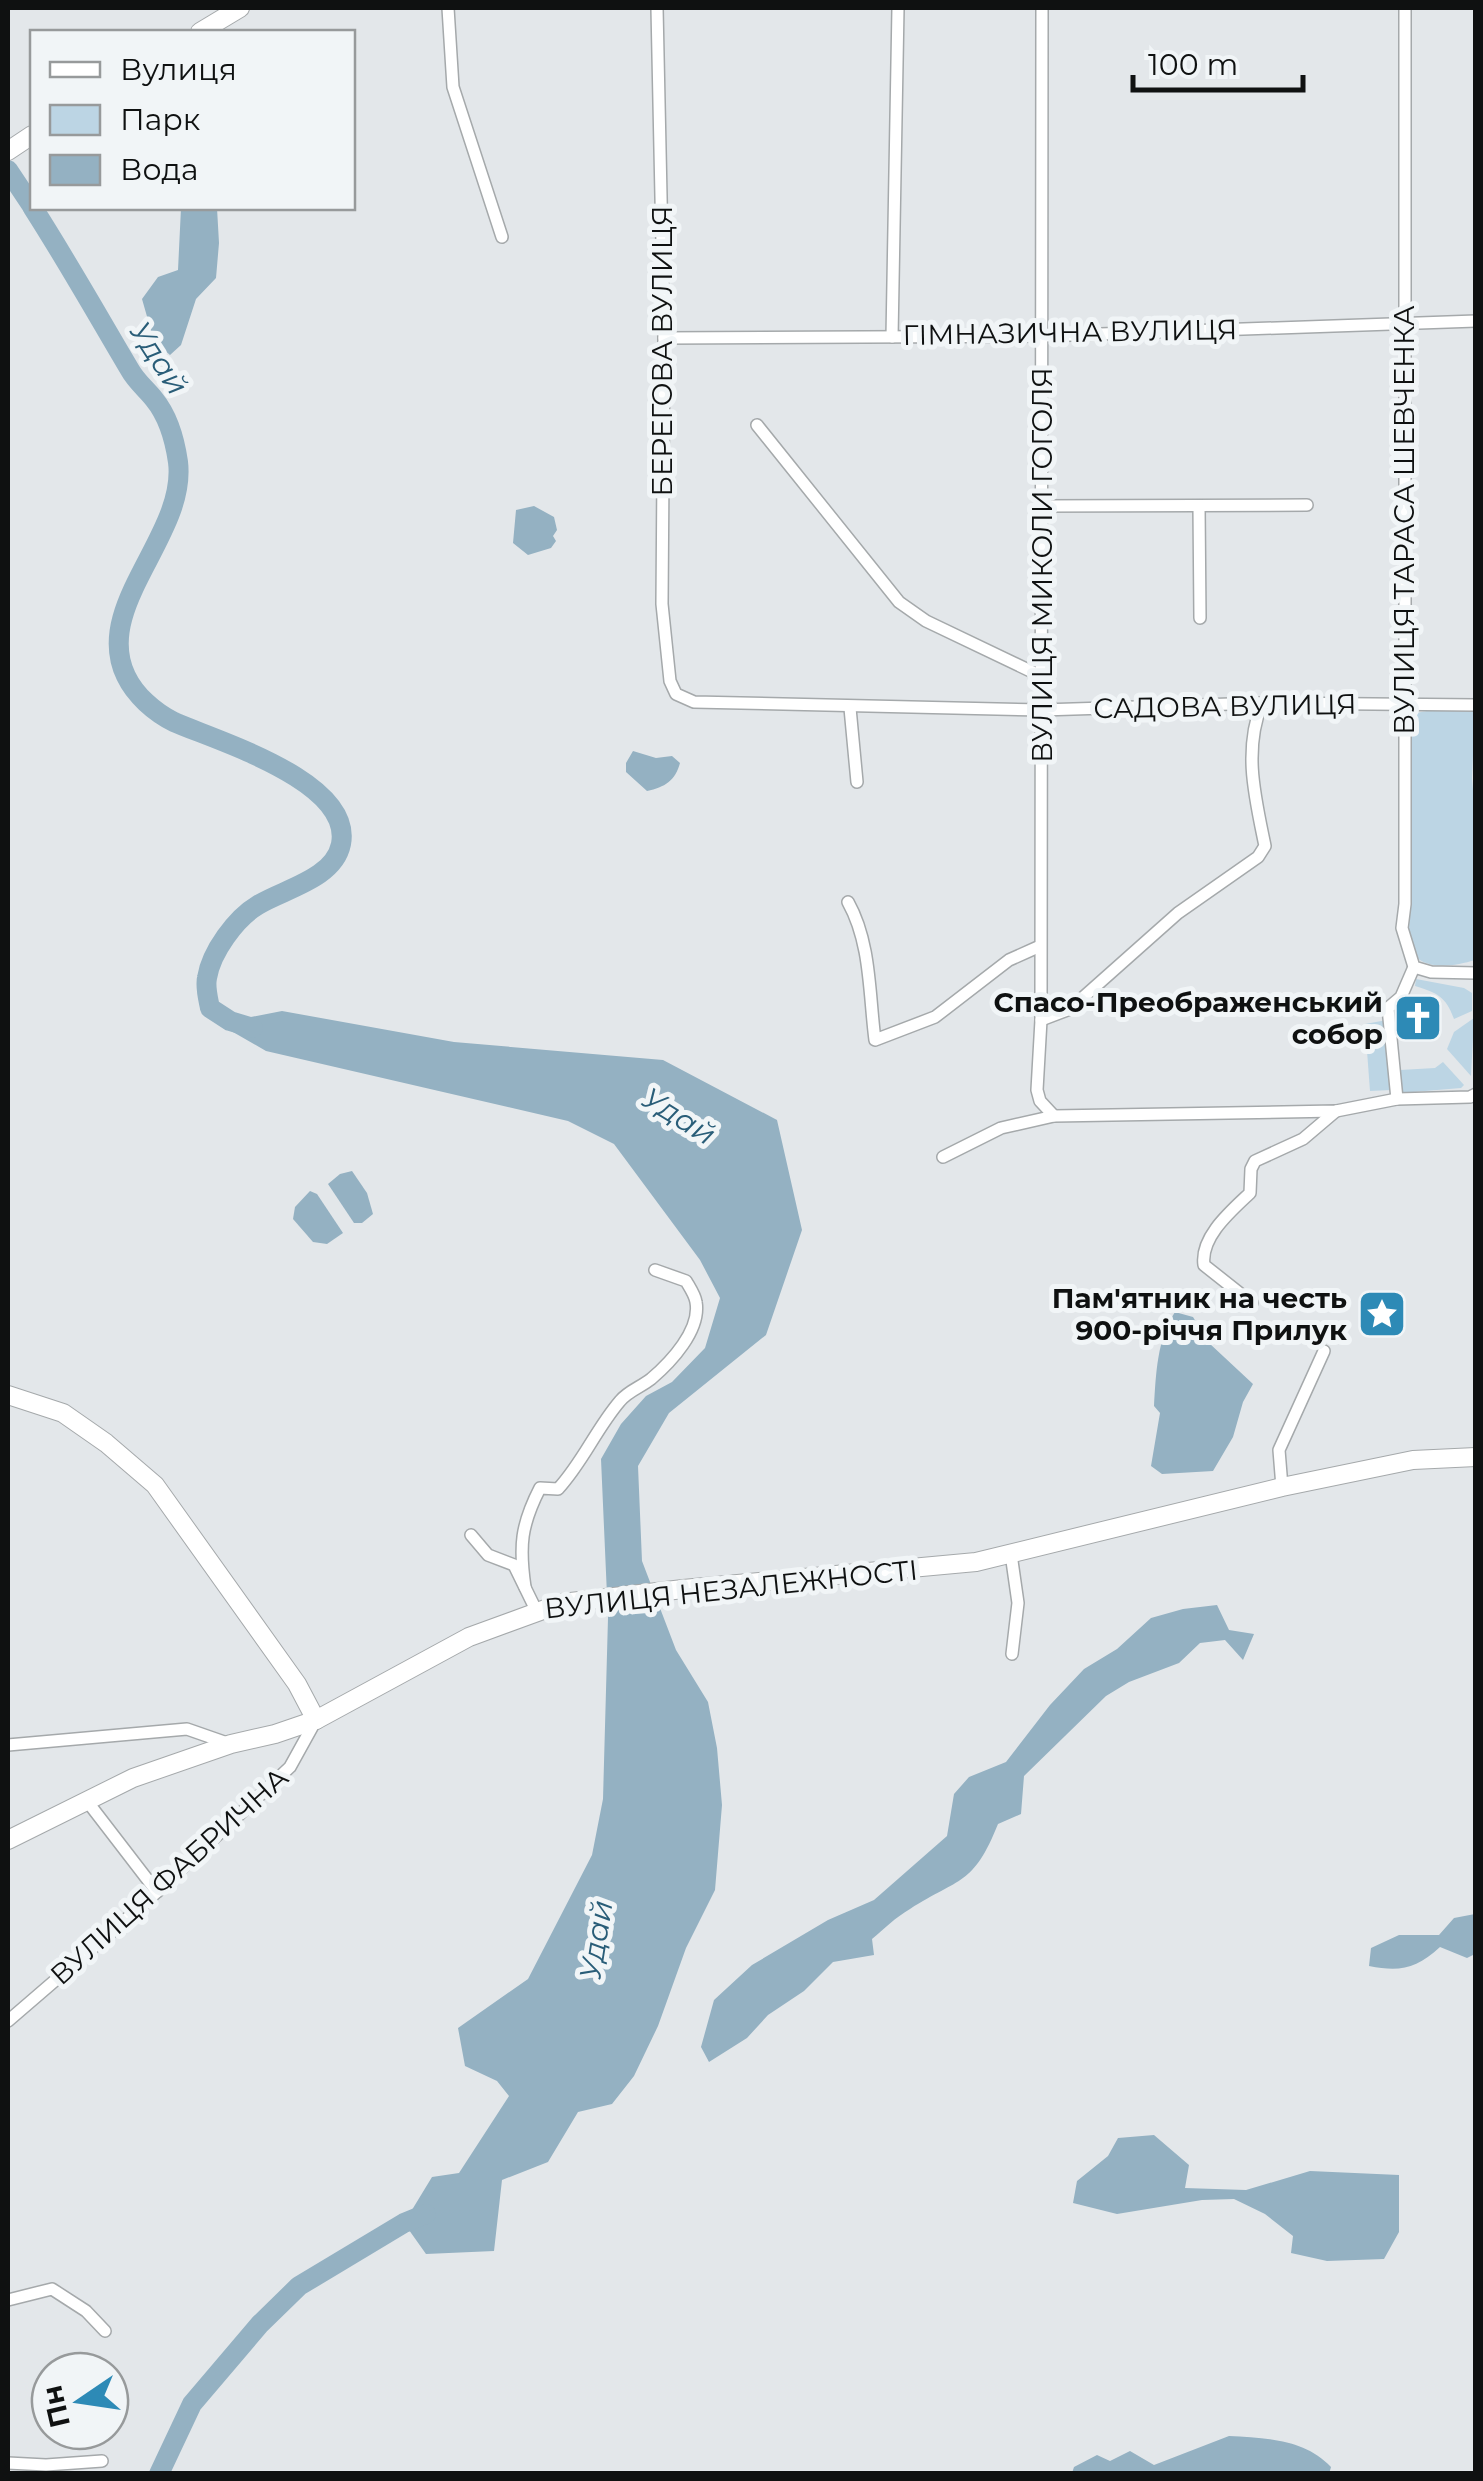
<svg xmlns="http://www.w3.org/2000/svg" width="1483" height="2481" font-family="Montserrat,sans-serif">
<rect width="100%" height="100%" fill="#e3e7ea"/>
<g fill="#bcd5e4">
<path d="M1432,710l43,2 -3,66 4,49v129l-1,4c-23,7 -56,12 -66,-14l2,-232z"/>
<path d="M1416,979l48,9 8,5v18l-18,8c-8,-22 -16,-26 -39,-33z"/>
<polygon points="1474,1018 1471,1076 1447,1049 1454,1032"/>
<polygon points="1387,1020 1391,1090 1370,1091 1365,1024"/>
<polygon points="1443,1062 1464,1085 1461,1088 1401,1093 1400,1070 1435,1068"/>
</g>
<g fill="#94b1c2">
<polygon points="181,208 217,208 219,243 216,278 196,299 181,345 170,355 154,341 142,299 158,277 178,270"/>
<polygon points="534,506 554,517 557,530 553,536 556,541 551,548 528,555 513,543 516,510"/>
<path d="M633,751l23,7 16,-2 8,7c-5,18 -15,24 -33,28l-21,-19v-9z"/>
<polygon points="282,1011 454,1042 663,1060 777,1120 802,1230 766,1335 669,1413 638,1466 642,1561 676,1650 708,1702 717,1748 722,1805 715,1890 686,1948 658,2026 634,2076 612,2104 578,2112 548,2162 502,2180 494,2251 426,2254 404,2223 432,2177 459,2173 509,2096 497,2081 465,2066 458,2028 528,1979 592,1855 603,1799 608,1618 601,1459 621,1424 646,1396 672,1382 705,1348 720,1298 700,1260 614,1144 568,1121 266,1051 226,1028 230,1021"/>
<polygon points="352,1171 367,1193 373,1214 362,1223 354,1223 328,1184 340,1174"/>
<polygon points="310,1191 317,1194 343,1233 327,1244 313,1242 293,1219 295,1207"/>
<path d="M1175,1312l18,5 16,26 44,41 -10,18 -10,35 -20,34 -51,3 -11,-8 9,-53 -6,-7c2,-32 3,-67 21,-94z"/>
<path d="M1217,1605l12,25 25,4 -11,26 -18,-20 -25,3 -21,20 -50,19 -23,14 -82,80 -3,38 -23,10c-25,62 -38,53 -88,85 -14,8 -26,20 -38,30l2,16 -41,7 -29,29 -36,24 -21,23 -38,24 -8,-15 13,-47 38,-35 76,-45 46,-20 73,-64 7,-42 15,-17 37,-15 44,-57 34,-36 33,-20 34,-31 32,-9z"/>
<path d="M1475,1914v40l-8,4 -27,-11c-24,22 -40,25 -71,19l2,-18 28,-13h40l15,-17z"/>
<polygon points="1154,2135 1189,2165 1185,2188 1246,2190 1310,2171 1399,2175 1399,2232 1384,2259 1327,2261 1291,2253 1293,2236 1265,2214 1234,2199 1202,2200 1117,2214 1073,2203 1077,2181 1108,2156 1118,2138"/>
<path d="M1229,2436c37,2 76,3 102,31l-2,7 -257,-1 2,-6 23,-12 13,6 20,-10 24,14z"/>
</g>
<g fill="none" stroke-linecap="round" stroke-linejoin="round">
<g stroke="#94b1c2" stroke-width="20">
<polyline points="8,170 32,206"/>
<path d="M33,208c34,53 65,108 97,162 6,11 16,19 24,29 14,17 21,42 24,63 9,73 -86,144 -52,214 9,19 28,36 48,46 43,19 179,59 167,122 -7,35 -57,45 -83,61 -22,13 -47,47 -51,73 -2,9 1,20 3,30l20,13 23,7"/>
<polyline points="159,2474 192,2404 260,2324 299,2286 404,2223 426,2214"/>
</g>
<g stroke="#a5a9ab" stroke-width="14">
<g id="street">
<polyline points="448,8 453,87 502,237"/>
<polyline points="657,8 664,338 662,604 670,681 676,694 694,702 1042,710 1262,703 1476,705"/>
<polyline points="1042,8 1041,1020 1037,1090 1040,1101 1054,1116"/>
<polyline points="1405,8 1405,904 1402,928 1414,967 1431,972 1476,973"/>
<polyline points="892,337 898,8"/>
<polyline points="664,338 1043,336 1476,321"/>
<polyline points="757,425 899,602 926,621 1041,676"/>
<polyline points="1042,506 1307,505"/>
<polyline points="1199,506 1200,618"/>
<polyline points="850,708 857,782"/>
<path d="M848,902c23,41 21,92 27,138l60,-23 74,-57 29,-13"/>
<path d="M1041,1020l29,-11 108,-96 80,-56 7,-11c-10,-49 -22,-95 -3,-143"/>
<polyline points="1397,1099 1388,1008 1401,997 1414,967"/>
<polyline points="943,1157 1001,1128 1054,1116 1336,1111 1397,1099 1470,1097 1476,1094"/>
<path d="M1252,1303l-48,-38c-4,-28 27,-54 46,-72l1,-24 4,-8 48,-22 33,-28"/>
<polyline points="1282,1487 1279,1450 1324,1351"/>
<polyline points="471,1535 488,1555 514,1565 536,1610"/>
<polyline points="1011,1554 1018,1603 1012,1654"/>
<path d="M525,1587c-6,-41 -4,-62 15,-99l18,1c25,-27 38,-60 62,-88 8,-10 21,-14 31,-22 20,-17 50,-49 45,-77 -1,-7 -6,-14 -10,-21l-31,-11"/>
<polyline points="8,1745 187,1729 230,1744"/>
<polyline points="87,1801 157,1892"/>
<polyline points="8,2021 145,1903 290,1767 316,1720"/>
<polyline points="8,2300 52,2289 86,2311 105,2331"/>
<polyline points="8,2463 46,2465 102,2461"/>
</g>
</g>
<g stroke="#a5a9ab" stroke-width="20">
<g id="secondary">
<polyline points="200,32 240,8"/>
<polyline points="8,151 32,135"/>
<polyline points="8,1395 63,1413 106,1443 155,1485 297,1684 316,1720"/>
<polyline points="8,1840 133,1778 231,1744 275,1734 316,1720 469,1637 562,1603 683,1589 976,1562 1282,1487 1413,1460 1476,1457"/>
</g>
</g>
<use href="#street" stroke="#fff" stroke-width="11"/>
<use href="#secondary" stroke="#fff" stroke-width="18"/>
</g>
<defs>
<g id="church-square" transform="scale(2.5)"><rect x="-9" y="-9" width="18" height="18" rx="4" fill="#2d8ab6" stroke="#f1f5f7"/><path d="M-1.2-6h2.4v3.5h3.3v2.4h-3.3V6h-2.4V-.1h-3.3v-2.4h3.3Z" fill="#fff"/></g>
<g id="sight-square" transform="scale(2.5)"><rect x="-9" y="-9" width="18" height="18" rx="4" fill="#2d8ab6" stroke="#f1f5f7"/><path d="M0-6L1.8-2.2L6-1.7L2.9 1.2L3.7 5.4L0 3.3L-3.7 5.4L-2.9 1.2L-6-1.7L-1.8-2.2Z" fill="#fff"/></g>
</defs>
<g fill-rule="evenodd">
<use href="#church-square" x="1418" y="1018"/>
<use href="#sight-square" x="1382" y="1314"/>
</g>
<g text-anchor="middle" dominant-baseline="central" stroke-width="10" stroke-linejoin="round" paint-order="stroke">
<g font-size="28" fill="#0f1111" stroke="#f1f5f7">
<text transform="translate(1070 332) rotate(-1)">ГІМНАЗИЧНА ВУЛИЦЯ</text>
<text transform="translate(662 351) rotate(-90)">БЕРЕГОВА ВУЛИЦЯ</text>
<text transform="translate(1404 520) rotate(-90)">ВУЛИЦЯ ТАРАСА ШЕВЧЕНКА</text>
<text transform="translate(1042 565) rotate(-90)">ВУЛИЦЯ МИКОЛИ ГОГОЛЯ</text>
<text transform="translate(1225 706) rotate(-1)">САДОВА ВУЛИЦЯ</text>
<text transform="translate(731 1589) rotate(-6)">ВУЛИЦЯ НЕЗАЛЕЖНОСТІ</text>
<text transform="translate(169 1876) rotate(-42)">ВУЛИЦЯ ФАБРИЧНА</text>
</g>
<g font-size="28" font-weight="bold" fill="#0f1111" stroke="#f1f5f7" text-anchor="end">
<text x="1383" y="1002">Спасо-Преображенський<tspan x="1383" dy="32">собор</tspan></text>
<text x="1347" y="1298">Пам'ятник на честь<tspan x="1347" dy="32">900-річчя Прилук</tspan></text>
</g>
<g font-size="30" font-style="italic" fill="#295d78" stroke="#f1f5f7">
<text transform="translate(159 358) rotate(57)">Удай</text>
<text transform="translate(679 1116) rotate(32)">Удай</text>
<text transform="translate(596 1940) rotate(-81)">Удай</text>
</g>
</g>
<rect width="1483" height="2481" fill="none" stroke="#0f1111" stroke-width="20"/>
<rect x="30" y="30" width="325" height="180" fill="#f1f5f7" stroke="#979a9b" stroke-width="2.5"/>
<rect x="50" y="62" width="50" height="15" fill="#ffffff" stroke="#979a9b" stroke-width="2.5"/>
<text x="120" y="80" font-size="30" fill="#0f1111">Вулиця</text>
<rect x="50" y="105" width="50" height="30" fill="#bcd5e4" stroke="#979a9b" stroke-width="2.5"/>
<text x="120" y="130" font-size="30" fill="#0f1111">Парк</text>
<rect x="50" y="155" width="50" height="30" fill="#94b1c2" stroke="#979a9b" stroke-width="2.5"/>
<text x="120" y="180" font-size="30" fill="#0f1111">Вода</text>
<g transform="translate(80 2401) rotate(257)"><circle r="48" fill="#f1f5f7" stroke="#979a9b" stroke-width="2.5"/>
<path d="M0-8L18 38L0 25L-18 38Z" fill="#2d8ab6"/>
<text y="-15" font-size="28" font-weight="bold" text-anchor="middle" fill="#0f1111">Пн</text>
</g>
<path d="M1133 75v15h170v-15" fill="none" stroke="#0f1111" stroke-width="5"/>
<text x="1148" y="75" font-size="30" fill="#0f1111" stroke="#f1f5f7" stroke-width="8" paint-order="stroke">100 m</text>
</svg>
